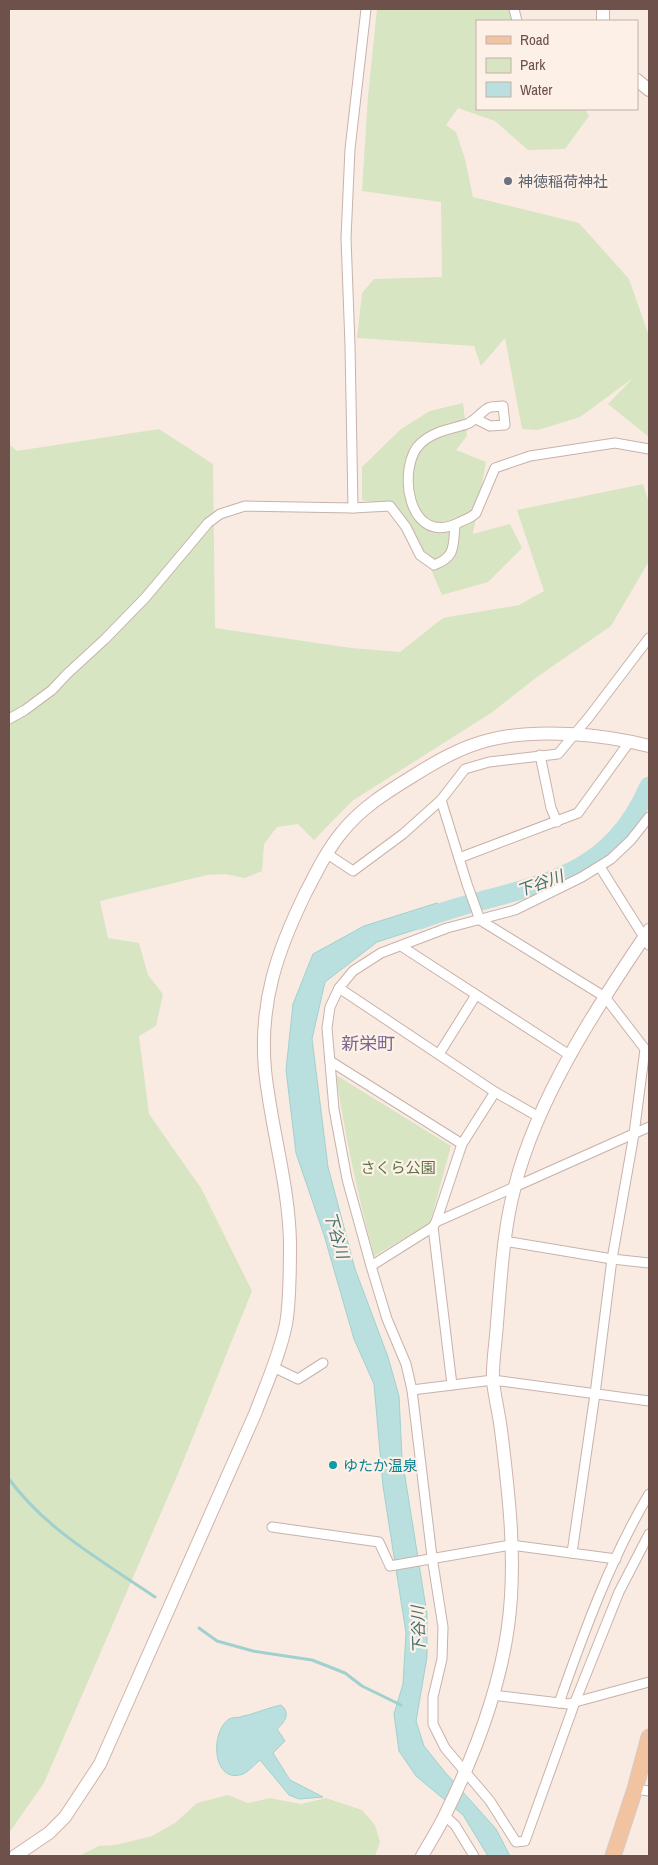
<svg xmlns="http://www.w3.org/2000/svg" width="658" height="1865" font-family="'Archivo Narrow','Noto Sans JP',sans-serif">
<rect width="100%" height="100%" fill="#f9ebe2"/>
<g fill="#d7e5c2">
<polygon points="377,9 510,9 513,21 477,21 477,109 585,109 589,116 565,149 528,150 495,121 458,108 446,125 456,132 465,159 473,197 579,223 629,279 649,336 649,437 608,404 633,378 580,417 538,430 522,429 505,338 481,366 474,346 357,338 362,293 374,279 442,277 441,202 362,191 368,96"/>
<polygon points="463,403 467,436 456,450 486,462 473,534 510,524 522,548 488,582 442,595 423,551 390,506 362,500 362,467 401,429 430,411"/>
<polygon points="159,429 213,464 215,628 351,648 400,652 443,618 519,605 544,591 517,510 643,484 649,503 649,561 611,626 537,677 491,713 352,801 314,840 298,824 277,827 264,844 262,871 245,878 225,874 207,875 100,901 108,938 139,943 148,975 163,994 156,1026 139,1036 149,1114 201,1188 252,1291 180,1469 44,1783 9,1833 9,444 17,451"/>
<path d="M336,1075l115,71 -21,77 -56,33c-16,-60 -29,-120 -38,-181z"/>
<polygon points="228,1795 248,1803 270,1798 301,1804 326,1798 362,1810 375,1825 380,1842 375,1856 79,1856 99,1846 116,1845 152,1836 175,1823 197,1803"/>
</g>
<g fill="#b9e0de" stroke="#a0d1cf">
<polygon points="437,903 448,919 377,942 325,982 312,1039 328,1167 355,1269 388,1357 399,1396 402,1458 427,1614 427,1657 416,1721 424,1746 444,1771 496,1829 510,1856 488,1856 463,1815 416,1776 399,1751 394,1714 403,1684 406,1633 383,1486 374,1384 354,1339 324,1235 296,1153 286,1070 293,1004 313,954 364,926"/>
<path d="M281,1705c10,8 4,17 -4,24l8,12 -12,12 17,27 33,17 -24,2 -10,-4 -29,-35c-5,4 -12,12 -17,14 -30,11 -34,-41 -14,-55 3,-2 8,-1 11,-2 14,-3 27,-9 41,-12z"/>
</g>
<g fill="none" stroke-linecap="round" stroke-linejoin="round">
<g stroke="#a0d1cf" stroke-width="3">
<path d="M9,1479c37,51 95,83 146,118"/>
<polyline points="199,1628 217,1641 253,1651 312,1660 345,1673 362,1686 401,1705"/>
</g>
<path stroke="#b9e0de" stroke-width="19" d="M419,920c20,-7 41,-14 62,-19 48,-13 101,-24 136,-64 14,-15 24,-33 32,-51"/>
<g stroke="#c8b2aa" stroke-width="11">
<g id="street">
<polyline points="514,9 517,21"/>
<path d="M476,419l14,7 15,-1 -2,-19c-5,1 -11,0 -15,2 -8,5 -12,12 -21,16 -16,5 -33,7 -46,19 -25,22 -14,107 39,79 6,-3 11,-4 16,-9l19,-45 35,-12 85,-13 34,6"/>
<polyline points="353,508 350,345 346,238 350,149 366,9"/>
<path d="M9,719l16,-9 27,-20 15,-16 38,-35 40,-41 63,-75 12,-9 25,-8 108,2 37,-2 16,21 14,28 14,10c22,-8 19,-19 21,-40"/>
<polyline points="540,755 551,808 557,822"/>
<polyline points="441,800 467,884 480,920 605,997 645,1049 634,1134 612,1259 595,1394 572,1553"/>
<polyline points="649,817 631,840 611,859 582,877 515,910 447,928 381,953 353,971 339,988 330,1007 327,1028 334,1109 347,1179 371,1266 387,1319 406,1364 412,1390 432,1557 443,1627 442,1659 433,1697 433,1724 445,1748 490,1801 516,1842 525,1841 575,1702 619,1592 649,1534"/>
<polyline points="326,853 353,871 403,834 441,800 465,769 489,762 558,754 589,717 649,638"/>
<polyline points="459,858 578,813 630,741"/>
<polyline points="600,867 649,945"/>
<polyline points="401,946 571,1056"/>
<polyline points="339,988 495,1092 539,1117"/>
<polyline points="439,1054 476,995"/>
<polyline points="330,1061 462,1144"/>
<polyline points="436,1222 649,1127"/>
<polyline points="433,1227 452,1385"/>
<polyline points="504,1241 612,1259 649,1263"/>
<polyline points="371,1266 433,1227 436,1222 462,1144 495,1092"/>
<polyline points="273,1367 298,1379 323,1363"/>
<polyline points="412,1390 493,1380 649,1401"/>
<polyline points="272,1527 379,1542 390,1566 511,1545 616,1559"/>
<polyline points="492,1695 568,1704 649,1682"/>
<path d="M559,1703c25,-71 51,-143 90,-209"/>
<polyline points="635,1789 649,1791"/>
<polyline points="445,1816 455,1825 474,1856"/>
</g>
</g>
<g stroke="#ceb3aa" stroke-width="14">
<g id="secondary">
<polyline points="603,9 603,21"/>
<polyline points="637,80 649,90"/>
<path d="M15,1856l34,-23 16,-16 35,-53 155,-350c11,-29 25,-60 31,-90 4,-22 4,-58 4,-81 -1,-58 -19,-115 -25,-173 -6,-67 12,-119 41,-178 11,-21 21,-42 36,-60 19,-24 45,-40 71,-56 24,-15 48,-29 76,-36 47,-12 114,-6 160,6"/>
<path d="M422,1856c8,-14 17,-28 24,-43 29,-59 53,-121 62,-186 9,-65 1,-132 -7,-197 -2,-16 -6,-32 -8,-48 -1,-19 3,-40 4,-59 4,-46 6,-92 18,-137 22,-88 83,-181 134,-256"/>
</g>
</g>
<g stroke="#d4cbc9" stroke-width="17">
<polyline id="primary" points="613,1856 635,1789 649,1737"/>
</g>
<use href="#street" stroke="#fff" stroke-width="9"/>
<use href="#secondary" stroke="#fff" stroke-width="12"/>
<use href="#primary" stroke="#f2c3a0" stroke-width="15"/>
</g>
<circle fill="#6b7280" stroke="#fdf0e7" stroke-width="2" cx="508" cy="181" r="5"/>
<circle fill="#0f9aa8" stroke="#fdf0e7" stroke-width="2" cx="333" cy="1465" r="5"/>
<g text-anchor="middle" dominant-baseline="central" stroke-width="4.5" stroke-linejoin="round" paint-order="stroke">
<g font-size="15" fill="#5b616d" stroke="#fdf0e7" text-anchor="start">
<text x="518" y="181">神徳稲荷神社</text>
</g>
<g font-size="15" fill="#5c7344" stroke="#fdf0e7">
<text x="398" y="1167">さくら公園</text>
</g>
<g font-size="15" fill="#0d838f" stroke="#fdf0e7" text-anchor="start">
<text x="343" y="1465">ゆたか温泉</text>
</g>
<g font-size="16" font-style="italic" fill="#417271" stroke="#fdf0e7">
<text transform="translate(540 883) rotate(-20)">下谷川</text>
<text transform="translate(337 1235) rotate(74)">下谷川</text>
<text transform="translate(418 1630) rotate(-92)">下谷川</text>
</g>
<g font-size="18" fill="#7a6791" stroke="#fdf0e7">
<text x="368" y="1043">新栄町</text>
</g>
</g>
<rect width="658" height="1865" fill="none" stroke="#6e514b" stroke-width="20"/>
<rect x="476" y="20" width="162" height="90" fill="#fdf0e7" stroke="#c4b0a9"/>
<rect x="486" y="36" width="25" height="8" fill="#f2c3a0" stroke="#c4b0a9"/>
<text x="520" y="45" font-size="15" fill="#6e514b">Road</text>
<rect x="486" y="58" width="25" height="15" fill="#d7e5c2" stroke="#c4b0a9"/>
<text x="520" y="70" font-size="15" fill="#6e514b">Park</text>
<rect x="486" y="82" width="25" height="15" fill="#b9e0de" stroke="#c4b0a9"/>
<text x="520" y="95" font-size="15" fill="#6e514b">Water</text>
</svg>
